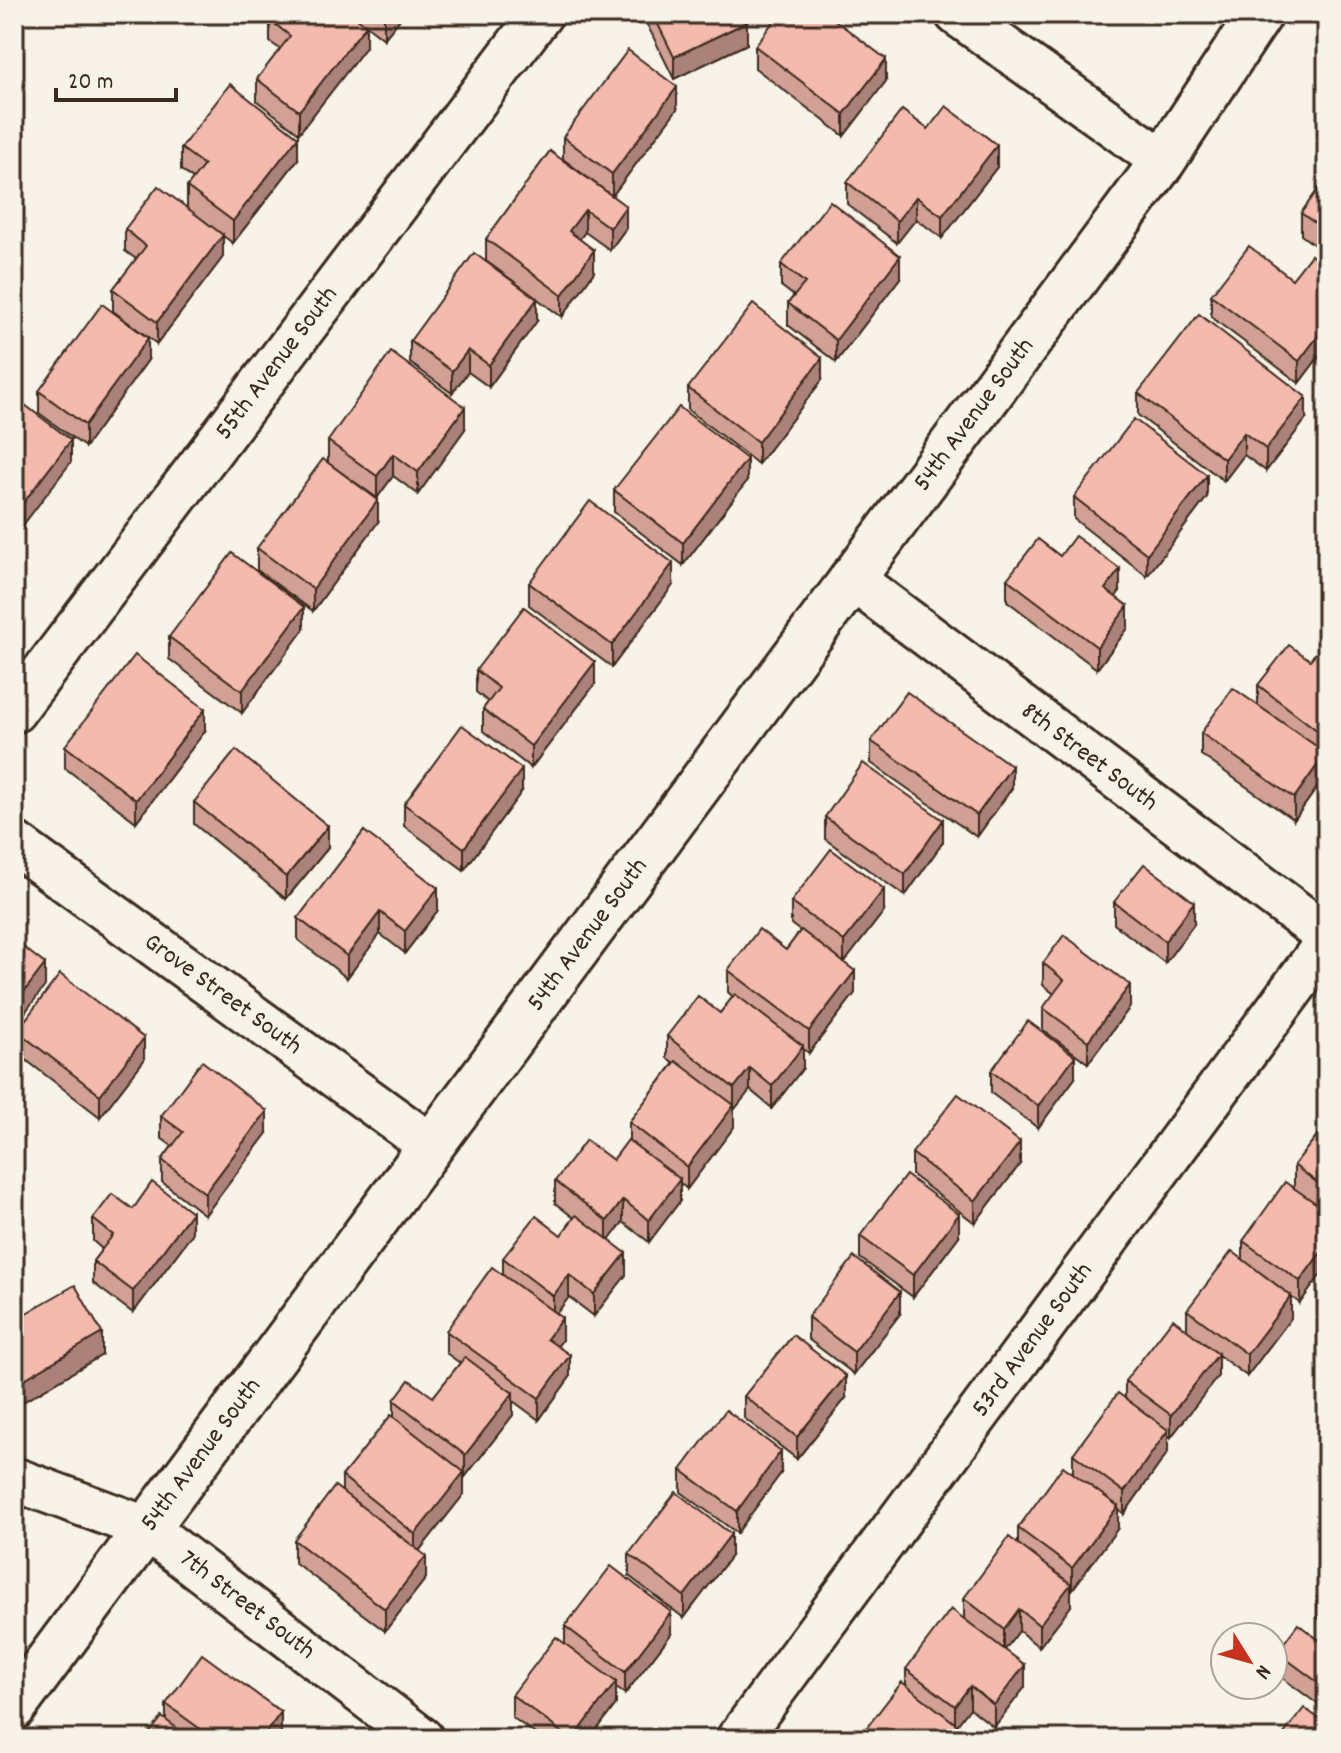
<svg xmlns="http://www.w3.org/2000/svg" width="1341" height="1753" font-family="Dekko,sans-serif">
<rect width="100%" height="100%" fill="#f7f3e8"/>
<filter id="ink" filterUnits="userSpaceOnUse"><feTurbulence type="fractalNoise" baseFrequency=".0125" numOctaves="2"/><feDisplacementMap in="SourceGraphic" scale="16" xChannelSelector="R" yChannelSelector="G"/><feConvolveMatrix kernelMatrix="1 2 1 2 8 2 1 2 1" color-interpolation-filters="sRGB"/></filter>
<g filter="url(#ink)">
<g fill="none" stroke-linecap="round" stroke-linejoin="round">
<g stroke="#3b2a1e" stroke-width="48">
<g id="minor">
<polyline points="957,14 1163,161"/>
<path id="s1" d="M851,578l476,358"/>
<path id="s2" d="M14,711l527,-697"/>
<path id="s3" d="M14,843l416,302"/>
<path id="s4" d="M14,1479l132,49 276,211"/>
<path id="s5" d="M738,1739l589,-797"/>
</g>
</g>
<g stroke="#3b2a1e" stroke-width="50">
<g id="tertiary">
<path id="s6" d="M14,1707l1149,-1546 97,-147"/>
</g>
</g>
<use href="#minor" stroke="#f7f3e8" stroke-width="42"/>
<use href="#tertiary" stroke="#f7f3e8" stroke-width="44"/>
</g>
<g fill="#d2a095" stroke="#3b2a1e" stroke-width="2">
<polygon points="274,14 404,14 384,39 366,25 366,47 299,133 257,101 257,79 280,49 270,42 270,20"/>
<polygon points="642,14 749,14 744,16 747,44 674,79"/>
<polygon points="755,46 886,81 844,136 755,68"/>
<polygon points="677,109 612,196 563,159 563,137"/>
<polygon points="928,129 997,167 942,238 916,219 897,243 847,204 847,182"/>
<polygon points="181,148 298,159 233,243 223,236 223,257 157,344 113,311 113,289 136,259 125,251 125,229 187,208 187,187 193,179 181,170"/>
<polygon points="550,151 626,228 610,250 585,232 579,239 594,272 562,317 486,261 486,239"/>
<polygon points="1327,177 1327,254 1301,235 1301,213"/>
<polygon points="781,264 900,278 836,362 788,325 788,303 794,296 781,286"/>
<polygon points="1327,267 1327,346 1299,383 1211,317 1211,295 1292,279"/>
<polygon points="537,321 489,387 468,372 452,393 410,363 410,341"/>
<polygon points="148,360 85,447 39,413 39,391"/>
<polygon points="822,380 758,464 688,410 688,388"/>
<polygon points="1138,393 1306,419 1266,471 1244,455 1224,481 1138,415"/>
<polygon points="465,429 418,494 393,476 377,498 328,463 328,441"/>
<polygon points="747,481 683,565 614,512 614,490"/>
<polygon points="1074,497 1207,497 1147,576 1074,519"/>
<polygon points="378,522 313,611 257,570 257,548"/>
<polygon points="1060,556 1120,591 1115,597 1128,628 1097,669 1007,601 1007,579"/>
<polygon points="529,583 673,585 612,667 529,605"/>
<polygon points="1327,606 1327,750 1325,753 1326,775 1294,820 1201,755 1201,733 1258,705 1258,685 1310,660 1323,645 1318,641 1318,619"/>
<polygon points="304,629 242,713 169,659 169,637"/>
<polygon points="476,670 595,684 531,768 483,731 483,709 488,702 476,692"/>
<polygon points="205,731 136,822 65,768 65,746"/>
<polygon points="871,741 1012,788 977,837 871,763"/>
<polygon points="522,791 464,870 404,826 404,804"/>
<polygon points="194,802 328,848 286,899 194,824"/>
<polygon points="825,817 943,842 905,896 825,839"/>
<polygon points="364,831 438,910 405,953 380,934 347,978 298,940 298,918"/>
<polygon points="791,902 884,911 844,963 855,993 809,1053 803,1049 803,1068 772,1108 750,1090 734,1110 734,1127 687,1189 680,1183 680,1201 649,1242 623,1222 609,1240 626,1275 594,1316 569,1297 556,1314 562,1340 557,1346 570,1377 539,1420 513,1401 513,1415 465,1477 464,1476 464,1494 419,1551 426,1578 385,1631 294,1562 294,1540 342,1492 342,1476 394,1417 394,1400 433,1397 460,1363 446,1353 446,1331 503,1275 503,1258 561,1235 574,1218 555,1203 555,1181 613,1160 629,1140 629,1122 674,1063 667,1058 667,1036 720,1013 733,997 728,992 728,970 786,950 800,931 791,924"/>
<polygon points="1114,902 1194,924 1165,963 1114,924"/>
<polygon points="1043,963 1130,1007 1088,1063 1043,1030 1043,1008 1054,994 1043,985"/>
<polygon points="17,1031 144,1060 100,1117 17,1053"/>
<polygon points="991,1071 1075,1078 1038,1128 991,1093"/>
<polygon points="161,1116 267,1133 205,1215 162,1182 162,1160 172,1146 161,1138"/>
<polygon points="1327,1123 1327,1278 1321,1274 1300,1303 1291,1297 1291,1318 1247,1376 1218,1355 1218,1376 1171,1437 1168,1436 1168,1452 1124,1514 1118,1509 1118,1528 1072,1590 1071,1589 1071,1606 1039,1647 1019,1631 1005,1649 1025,1687 994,1727 970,1708 957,1725 961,1739 906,1685 906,1669 964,1618 964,1598 1018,1544 1018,1528 1073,1473 1073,1454 1125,1399 1125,1381 1187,1330 1187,1310 1243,1259 1243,1241 1294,1187 1294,1165"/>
<polygon points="912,1153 1020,1164 975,1223 912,1175"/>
<polygon points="133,1209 192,1234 133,1313 93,1283 93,1261 102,1249 93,1241 93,1219"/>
<polygon points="860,1236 959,1236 913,1297 860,1258"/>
<polygon points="900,1314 854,1374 808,1339 808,1317"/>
<polygon points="14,1320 102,1355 16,1406 14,1402"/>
<polygon points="744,1396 846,1398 797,1459 744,1418"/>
<polygon points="681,1470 781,1473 737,1533 681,1492"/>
<polygon points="629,1554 731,1556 684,1618 629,1576"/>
<polygon points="1327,1584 1327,1625 1318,1618 1318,1596"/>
<polygon points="565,1626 671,1634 625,1694 616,1688 616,1704 590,1739 542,1739 512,1717 512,1695 565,1643"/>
<polygon points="1327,1629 1327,1711 1277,1674 1277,1652 1319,1640"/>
<polygon points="166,1704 281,1734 277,1739 145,1739 166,1720"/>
</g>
<g fill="#ab8279" stroke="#3b2a1e" stroke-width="2">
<polygon points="16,14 26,14 14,39 14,17"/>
<polygon points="387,14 404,14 384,39 384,17"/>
<polygon points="747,22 747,44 674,79 674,57"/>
<polygon points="366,25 366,47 299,133 299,111"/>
<polygon points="886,59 886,81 844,136 844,114"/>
<polygon points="677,87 677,109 612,196 612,174"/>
<polygon points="298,137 298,159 233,243 233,221"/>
<polygon points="997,145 997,167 942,238 942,216"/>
<polygon points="916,197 916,219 897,243 897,221"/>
<polygon points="626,206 626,228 610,250 610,228"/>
<polygon points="585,210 585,232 569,253 569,231"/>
<polygon points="223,235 223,257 157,344 157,322"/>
<polygon points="594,250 594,272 562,317 562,295"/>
<polygon points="900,256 900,278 836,362 836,340"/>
<polygon points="537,299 537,321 489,387 489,365"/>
<polygon points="1327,324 1327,346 1299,383 1299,361"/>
<polygon points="148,338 148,360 85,447 85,425"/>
<polygon points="468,350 468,372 452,393 452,371"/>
<polygon points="822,358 822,380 758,464 758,442"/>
<polygon points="1306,397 1306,419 1266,471 1266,449"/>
<polygon points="465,407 465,429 418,494 418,472"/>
<polygon points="1244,433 1244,455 1224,481 1224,459"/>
<polygon points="71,440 71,462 14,537 14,515"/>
<polygon points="393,454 393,476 377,498 377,476"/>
<polygon points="747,459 747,481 683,565 683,543"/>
<polygon points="1207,475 1207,497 1147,576 1147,554"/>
<polygon points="378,500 378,522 313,611 313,589"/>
<polygon points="673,563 673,585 612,667 612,645"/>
<polygon points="1120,569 1120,591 1105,611 1105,589"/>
<polygon points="1128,606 1128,628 1097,669 1097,647"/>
<polygon points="304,607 304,629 242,713 242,691"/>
<polygon points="595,662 595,684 531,768 531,746"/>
<polygon points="205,709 205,731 136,822 136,800"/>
<polygon points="1327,728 1327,750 1322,756 1322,734"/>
<polygon points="1326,753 1326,775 1294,820 1294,798"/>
<polygon points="1012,766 1012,788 977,837 977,815"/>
<polygon points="522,769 522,791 464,870 464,848"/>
<polygon points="943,820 943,842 905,896 905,874"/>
<polygon points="328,826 328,848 286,899 286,877"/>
<polygon points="438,888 438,910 405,953 405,931"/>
<polygon points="884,889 884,911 844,963 844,941"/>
<polygon points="1194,902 1194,924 1165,963 1165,941"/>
<polygon points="380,912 380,934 347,978 347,956"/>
<polygon points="45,964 45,986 14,1027 14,1005"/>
<polygon points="855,971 855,993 809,1053 809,1031"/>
<polygon points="1130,985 1130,1007 1088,1063 1088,1041"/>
<polygon points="144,1038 144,1060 100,1117 100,1095"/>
<polygon points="803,1046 803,1068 772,1108 772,1086"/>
<polygon points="1075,1056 1075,1078 1038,1128 1038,1106"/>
<polygon points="750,1068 750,1090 734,1110 734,1088"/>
<polygon points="734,1105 734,1127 687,1189 687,1167"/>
<polygon points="267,1111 267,1133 205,1215 205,1193"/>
<polygon points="1020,1142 1020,1164 975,1223 975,1201"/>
<polygon points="680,1179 680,1201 649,1242 649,1220"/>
<polygon points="623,1200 623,1222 607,1243 607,1221"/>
<polygon points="192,1212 192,1234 133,1313 133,1291"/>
<polygon points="959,1214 959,1236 913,1297 913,1275"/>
<polygon points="1321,1252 1321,1274 1300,1303 1300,1281"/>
<polygon points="626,1253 626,1275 594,1316 594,1294"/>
<polygon points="569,1275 569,1297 553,1318 553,1296"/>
<polygon points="900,1292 900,1314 854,1374 854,1352"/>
<polygon points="1291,1296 1291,1318 1247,1376 1247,1354"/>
<polygon points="562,1318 562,1340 547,1361 547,1339"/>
<polygon points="102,1333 102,1355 16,1406 16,1384"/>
<polygon points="1218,1354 1218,1376 1171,1437 1171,1415"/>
<polygon points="570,1355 570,1377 539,1420 539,1398"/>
<polygon points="846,1376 846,1398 797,1459 797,1437"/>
<polygon points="513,1393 513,1415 465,1477 465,1455"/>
<polygon points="1168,1430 1168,1452 1124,1514 1124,1492"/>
<polygon points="781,1451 781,1473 737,1533 737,1511"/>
<polygon points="464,1472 464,1494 415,1556 415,1534"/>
<polygon points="1118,1506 1118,1528 1072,1590 1072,1568"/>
<polygon points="731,1534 731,1556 684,1618 684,1596"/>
<polygon points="426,1556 426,1578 385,1631 385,1609"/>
<polygon points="1071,1584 1071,1606 1039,1647 1039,1625"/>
<polygon points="1019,1609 1019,1631 1004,1651 1004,1629"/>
<polygon points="671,1612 671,1634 625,1694 625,1672"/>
<polygon points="1025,1665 1025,1687 994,1727 994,1705"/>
<polygon points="616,1682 616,1704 590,1739 573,1739"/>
<polygon points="970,1686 970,1708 955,1728 955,1706"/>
<polygon points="281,1712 281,1734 277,1739 261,1739"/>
<polygon points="961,1728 961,1739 952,1739"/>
</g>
<g fill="#f4baad" stroke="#3b2a1e" stroke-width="2">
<polygon points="274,14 352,14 366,25 299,111 257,79 290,36 270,20"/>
<polygon points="653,14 743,14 747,22 674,57"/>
<polygon points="779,14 827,14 886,59 844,114 755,46"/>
<polygon points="628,50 677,87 612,174 563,137"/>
<polygon points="230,84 298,137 233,221 187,187 204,165 181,148"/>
<polygon points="946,106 997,145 942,216 916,197 897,221 847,182 902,110 928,129"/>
<polygon points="550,151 626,206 610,228 585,210 569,231 594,250 562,295 486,239"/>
<polygon points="1327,177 1327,232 1301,213"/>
<polygon points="158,186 223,235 157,322 113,289 146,246 125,229"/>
<polygon points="830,201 900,256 836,340 788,303 805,283 781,264"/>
<polygon points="1249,246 1292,279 1311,255 1327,267 1327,324 1299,361 1211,295"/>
<polygon points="474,253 537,299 489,365 468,350 452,371 410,341"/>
<polygon points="102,304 148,338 85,425 39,391"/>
<polygon points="753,304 822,358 758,442 688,388"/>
<polygon points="1199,314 1306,397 1266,449 1244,433 1224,459 1138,393"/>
<polygon points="391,352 465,407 418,472 393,454 377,476 328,441"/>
<polygon points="25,405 71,440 14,515 14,420"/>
<polygon points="679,407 747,459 683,543 614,490"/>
<polygon points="1134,419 1207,475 1147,554 1074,497"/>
<polygon points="323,459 378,500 313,589 257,548"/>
<polygon points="590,501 673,563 612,645 529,583"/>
<polygon points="1075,536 1120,569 1105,589 1128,606 1097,647 1007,579 1038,539 1060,556"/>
<polygon points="232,553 304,607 242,691 169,637"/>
<polygon points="1327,606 1327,626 1318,619"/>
<polygon points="524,607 595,662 531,746 483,709 499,688 476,670"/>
<polygon points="1326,641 1327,642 1327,728 1322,734 1258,685 1289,645 1310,660"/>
<polygon points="135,655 205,709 136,800 65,746"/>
<polygon points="1233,688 1326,753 1294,798 1201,733"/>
<polygon points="907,692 1012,766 977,815 871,741"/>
<polygon points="462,725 522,769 464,848 404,804"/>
<polygon points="236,750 328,826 286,877 194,802"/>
<polygon points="863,763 943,820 905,874 825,817"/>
<polygon points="364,831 438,888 405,931 380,912 347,956 298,918"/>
<polygon points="831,849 884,889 844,941 791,902"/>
<polygon points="1144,864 1194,902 1165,941 1114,902"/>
<polygon points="759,929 786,950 801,930 855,971 809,1031 728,970"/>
<polygon points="1064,935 1130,985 1088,1041 1043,1008 1064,980 1043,963"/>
<polygon points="14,940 45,964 14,1005"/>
<polygon points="60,974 144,1038 100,1095 17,1031"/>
<polygon points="735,994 803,1046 772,1086 750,1068 734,1088 667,1036 698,996 720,1013"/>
<polygon points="1028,1021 1075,1056 1038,1106 991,1071"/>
<polygon points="202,1061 267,1111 205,1193 162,1160 183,1132 161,1116"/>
<polygon points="676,1061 734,1105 687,1167 629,1122"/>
<polygon points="958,1094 1020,1142 975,1201 912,1153"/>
<polygon points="1327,1123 1327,1190 1294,1165"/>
<polygon points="586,1140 613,1160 628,1140 680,1179 649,1220 623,1200 607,1221 555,1181"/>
<polygon points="906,1175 959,1214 913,1275 860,1236"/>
<polygon points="152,1182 192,1212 133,1291 93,1261 113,1235 93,1219 112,1194 133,1209"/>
<polygon points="1285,1182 1327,1211 1327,1256 1321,1252 1300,1281 1243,1241"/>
<polygon points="576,1215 626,1253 594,1294 569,1275 553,1296 503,1258 536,1216 561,1235"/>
<polygon points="1232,1251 1291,1296 1247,1354 1187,1310"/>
<polygon points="854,1257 900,1292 854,1352 808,1317"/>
<polygon points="492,1267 562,1318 547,1339 570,1355 539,1398 446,1331"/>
<polygon points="75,1285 102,1333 16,1384 14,1380 14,1320"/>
<polygon points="1173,1319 1218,1354 1171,1415 1125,1381"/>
<polygon points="793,1335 846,1376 797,1437 744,1396"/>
<polygon points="465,1357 513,1393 465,1455 394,1400 409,1380 433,1397"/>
<polygon points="1118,1393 1168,1430 1124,1492 1073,1454"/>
<polygon points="726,1410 781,1451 737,1511 681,1470"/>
<polygon points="391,1415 464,1472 415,1534 342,1476"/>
<polygon points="1063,1466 1118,1506 1072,1568 1018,1528"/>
<polygon points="335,1486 426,1556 385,1609 294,1540"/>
<polygon points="676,1492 731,1534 684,1596 629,1554"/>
<polygon points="1009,1537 1071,1584 1039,1625 1019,1609 1004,1629 964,1598"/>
<polygon points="611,1566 671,1612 625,1672 565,1626"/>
<polygon points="1327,1584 1327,1603 1318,1596"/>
<polygon points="951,1609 1025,1665 994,1705 970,1686 955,1706 906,1669"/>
<polygon points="1298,1624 1319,1640 1327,1629 1327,1689 1277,1652"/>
<polygon points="556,1637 616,1682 573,1739 571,1739 512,1695"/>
<polygon points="202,1654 281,1712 261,1739 214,1739 166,1704"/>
<polygon points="902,1682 961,1728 952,1739 858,1739"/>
<polygon points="1304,1708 1327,1724 1327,1739 1280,1739"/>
<polygon points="162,1717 191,1739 145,1739"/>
</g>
</g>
<g text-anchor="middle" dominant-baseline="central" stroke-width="6" stroke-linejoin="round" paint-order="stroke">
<g font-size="26" fill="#3b2a1e" stroke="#f7f3e8">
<text stroke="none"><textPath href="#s2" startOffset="436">55th Avenue South</textPath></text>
<text stroke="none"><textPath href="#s6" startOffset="1610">54th Avenue South</textPath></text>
<text stroke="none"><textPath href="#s1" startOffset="298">8th Street South</textPath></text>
<text stroke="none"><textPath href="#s6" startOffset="962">54th Avenue South</textPath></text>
<text stroke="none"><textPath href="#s3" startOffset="258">Grove Street South</textPath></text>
<text stroke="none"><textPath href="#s5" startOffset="496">53rd Avenue South</textPath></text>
<text stroke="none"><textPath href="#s6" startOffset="314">54th Avenue South</textPath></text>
<text stroke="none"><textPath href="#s4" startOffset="268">7th Street South</textPath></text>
</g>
</g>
<rect width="1341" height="1753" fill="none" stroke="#f7f3e8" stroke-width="48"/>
<rect x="24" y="24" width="1293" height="1705" fill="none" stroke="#3b2a1e" stroke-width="3" filter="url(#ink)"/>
<g transform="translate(1249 1661) rotate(127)"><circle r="38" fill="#f7f3e8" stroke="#aca397" stroke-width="2"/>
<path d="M0-6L14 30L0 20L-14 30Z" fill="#c8321e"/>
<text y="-12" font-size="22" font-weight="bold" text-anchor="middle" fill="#3b2a1e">N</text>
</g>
<path d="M56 88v12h120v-12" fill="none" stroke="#3b2a1e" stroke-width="4"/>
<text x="68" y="88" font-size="24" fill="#3b2a1e" stroke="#f7f3e8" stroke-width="6" paint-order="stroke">20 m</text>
</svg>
